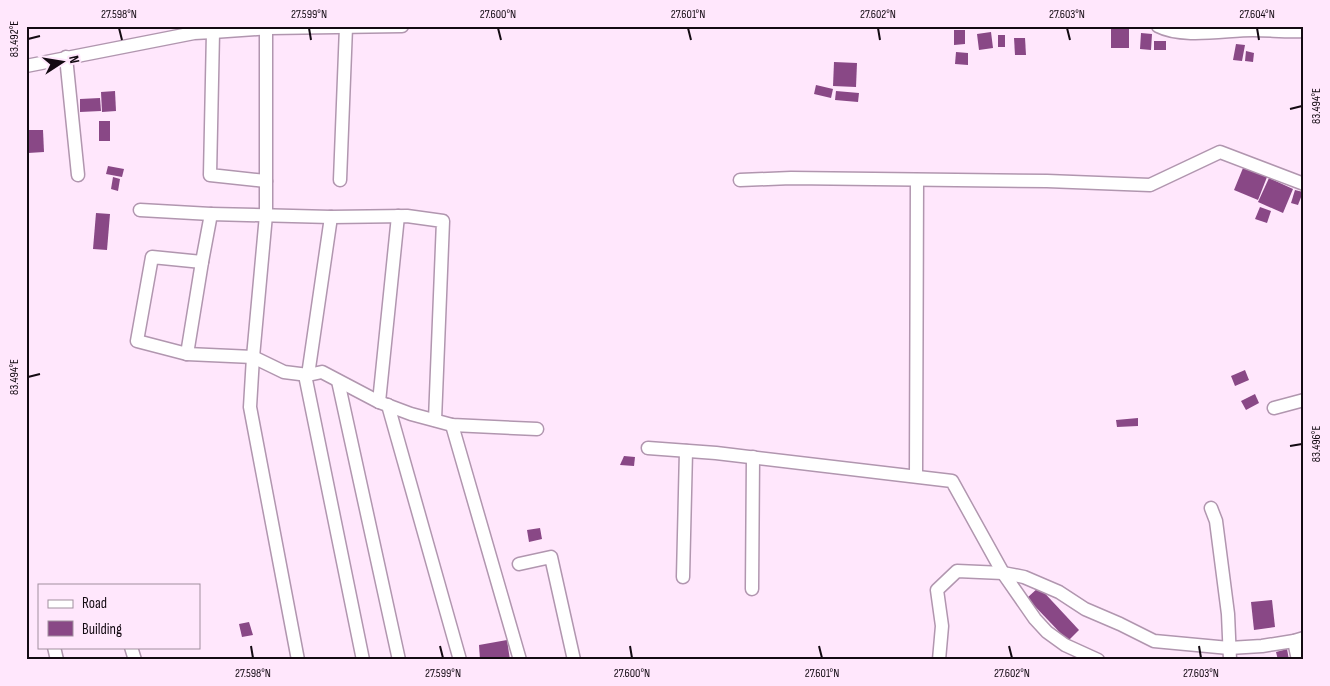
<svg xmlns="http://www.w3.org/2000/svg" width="1330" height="686" font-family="'Sofia Sans Condensed',sans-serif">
<rect width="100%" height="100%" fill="#ffe7fc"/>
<g fill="#894886">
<rect x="1111" y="29" width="18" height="19"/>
<polygon points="954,30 965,30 965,44 954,45"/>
<polygon points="991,32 993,48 979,50 977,34"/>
<polygon points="1141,33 1152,34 1151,50 1140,49"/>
<rect x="998" y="35" width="7" height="12"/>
<polygon points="1014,38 1025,38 1026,55 1015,55"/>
<rect x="1154" y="41" width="12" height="9"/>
<polygon points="1236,44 1245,45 1242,61 1233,60"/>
<polygon points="1246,51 1254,53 1253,62 1245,61"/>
<polygon points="956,52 968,53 968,65 955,64"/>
<polygon points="834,62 857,63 856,87 833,86"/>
<polygon points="816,85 833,89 831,98 814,94"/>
<polygon points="115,91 116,111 102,112 101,92"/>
<polygon points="836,91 859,93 858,102 835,100"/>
<polygon points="100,98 101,111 80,112 80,99"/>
<rect x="99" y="121" width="11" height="20"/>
<polygon points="28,130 43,130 44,152 28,153"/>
<polygon points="108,166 124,169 122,177 106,174"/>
<polygon points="1243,168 1267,177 1258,200 1234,190"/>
<polygon points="113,177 120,179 118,191 111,189"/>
<polygon points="1269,178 1293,189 1283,213 1258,202"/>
<polygon points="1295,190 1303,192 1298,205 1291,203"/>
<polygon points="1260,207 1271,211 1267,223 1255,219"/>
<polygon points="96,213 110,214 107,250 93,249"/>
<polygon points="1245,370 1249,380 1235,386 1231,376"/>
<polygon points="1255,394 1259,403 1246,410 1241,401"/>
<polygon points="1138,418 1138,426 1117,427 1116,420"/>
<polygon points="624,456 635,457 634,466 620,465"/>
<polygon points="540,528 542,539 529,542 527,530"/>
<polygon points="1039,587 1079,630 1068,641 1027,598"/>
<polygon points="1272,600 1275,627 1254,630 1251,602"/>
<polygon points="249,622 253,635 242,637 239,624"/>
<polygon points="507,640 510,660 480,660 479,645"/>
<polygon points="1287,649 1289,660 1278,660 1276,652"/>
</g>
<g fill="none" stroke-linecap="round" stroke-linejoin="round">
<g stroke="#b196af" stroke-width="15">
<g id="minor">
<path d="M1158,26c25,13 68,4 95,4 17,0 34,2 51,1"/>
<polyline points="266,29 266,215 253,357 250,407 298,660"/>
<polyline points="213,32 210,175 266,181"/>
<polyline points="66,57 78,175"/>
<polyline points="26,66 194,33 213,32 270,28 402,26"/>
<polyline points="340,180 346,27"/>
<polyline points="740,180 791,178 1047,181 1150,185 1220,152 1304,184"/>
<polyline points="140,210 211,214"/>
<polyline points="202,262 152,257 137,341 187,354 253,357 284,372 308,375 322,372 379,402 411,414 452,425 537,429"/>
<polyline points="187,354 202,262 211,214 331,217 407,216 443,221 435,420"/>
<polyline points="305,375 363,660"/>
<polyline points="308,375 331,217"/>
<polyline points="338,381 399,660"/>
<polyline points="379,402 398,216"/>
<polyline points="388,405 460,660"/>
<polyline points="1274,408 1304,400"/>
<polyline points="452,425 520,660"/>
<polyline points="648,448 716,453 952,481 1003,573 1035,619 1047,632 1065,645 1098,660"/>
<polyline points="916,476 917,180"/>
<polyline points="1211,508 1216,521 1228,614 1230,660"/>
<polyline points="519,564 551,557 574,660"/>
<polyline points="683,577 686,451"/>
<polyline points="752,589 753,457"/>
<polyline points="1294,641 1298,660"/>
<polyline points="54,647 57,660"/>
<polyline points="131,647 135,660"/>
<polyline points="939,660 942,626 937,590 957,571 1003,573 1024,577 1059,592 1085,609 1120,624 1154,641 1229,648 1262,646 1294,641 1304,638"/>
</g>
</g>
<use href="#minor" stroke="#fff" stroke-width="12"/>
</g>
<path fill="none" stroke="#130a12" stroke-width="2" d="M119,28l3,12M309,28l2,12M498,28l3,12M688,28l3,12M878,28l2,12M1067,28l3,12M1257,28l2,12M28,39l12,-3M1290,109l12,-3M28,377l12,-3M1290,446l12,-2M251,646l2,12M440,646l3,12M630,646l2,12M819,646l3,12M1009,646l3,12M1199,646l2,12"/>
<rect width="1330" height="686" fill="none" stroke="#ffe7fc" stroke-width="55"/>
<rect x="38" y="584" width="162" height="65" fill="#ffe7fc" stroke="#a18f9e"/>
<rect x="48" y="600" width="25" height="8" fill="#ffffff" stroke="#a18f9e"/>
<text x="82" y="608" font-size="15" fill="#130a12">Road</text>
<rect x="48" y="621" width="25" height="15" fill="#894886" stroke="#a18f9e"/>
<text x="82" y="634" font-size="15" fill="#130a12">Building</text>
<g transform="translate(62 62) rotate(78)" stroke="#ffe7fc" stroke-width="4" paint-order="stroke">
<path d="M0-4L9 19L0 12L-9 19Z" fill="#130a12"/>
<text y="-8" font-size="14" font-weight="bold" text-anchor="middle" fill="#130a12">N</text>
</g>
<rect x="28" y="28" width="1274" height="630" fill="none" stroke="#130a12" stroke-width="2"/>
<g font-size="12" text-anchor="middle" fill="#130a12">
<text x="119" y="18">27.598°N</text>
<text x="309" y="18">27.599°N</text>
<text x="498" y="18">27.600°N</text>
<text x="688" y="18">27.601°N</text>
<text x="878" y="18">27.602°N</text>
<text x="1067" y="18">27.603°N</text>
<text x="1257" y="18">27.604°N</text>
<text transform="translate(14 39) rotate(-90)" y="4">83.492°E</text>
<text transform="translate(1316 106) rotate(-90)" y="4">83.494°E</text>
<text transform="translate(14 377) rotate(-90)" y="4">83.494°E</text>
<text transform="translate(1316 444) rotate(-90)" y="4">83.496°E</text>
<text x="253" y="677">27.598°N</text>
<text x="443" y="677">27.599°N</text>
<text x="632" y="677">27.600°N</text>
<text x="822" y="677">27.601°N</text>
<text x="1012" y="677">27.602°N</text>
<text x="1201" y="677">27.603°N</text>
</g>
</svg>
